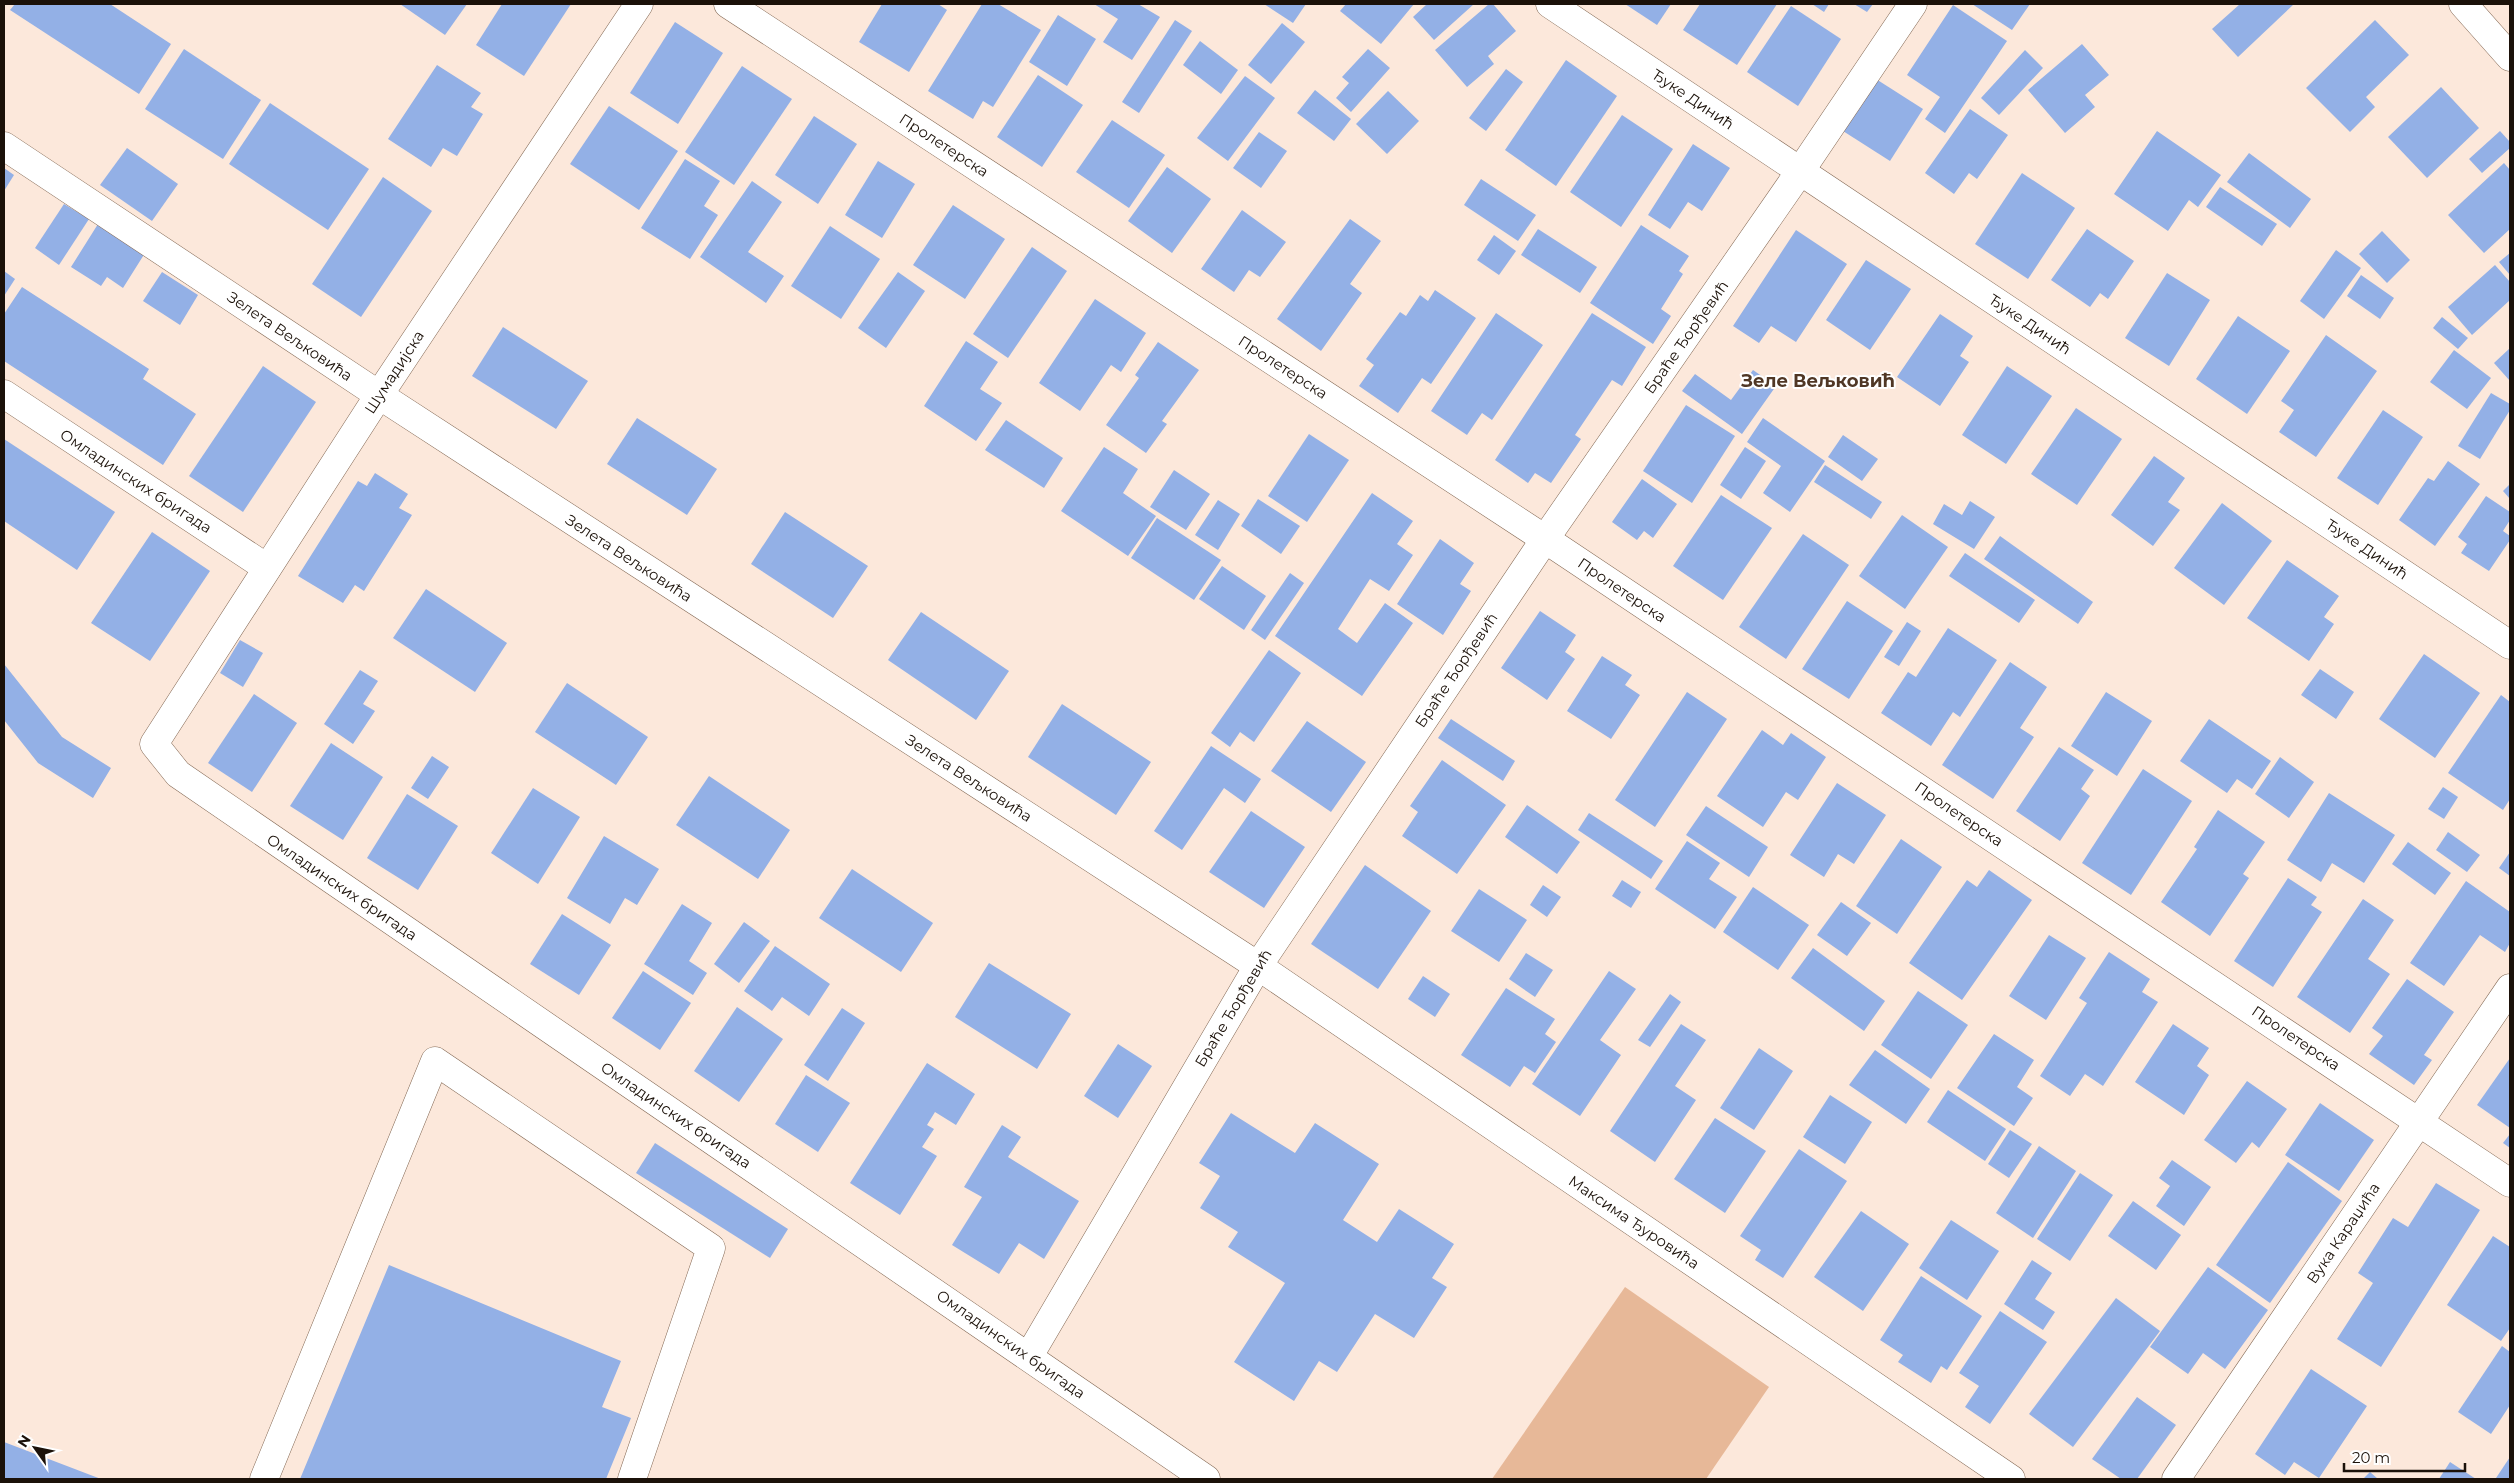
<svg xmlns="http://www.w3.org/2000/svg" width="2514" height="1483" font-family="Montserrat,sans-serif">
<rect width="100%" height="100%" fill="#fce8db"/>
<polygon fill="#e7b898" points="1625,1287 1769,1387 1706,1479 1492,1479"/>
<g fill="#93b0e6">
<polygon points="15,4 110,4 171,44 139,94 10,10"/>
<polygon points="400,4 467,4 445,35"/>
<polygon points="502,4 571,4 524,76 476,45"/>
<polygon points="882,4 938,4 947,10 909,72 859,42"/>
<polygon points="982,4 998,4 1041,30 993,107 983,101 973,119 928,91"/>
<polygon points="1094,4 1138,4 1160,17 1132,60 1103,42 1118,19"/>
<polygon points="1264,4 1306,4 1293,23"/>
<polygon points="1346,4 1414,4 1381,44 1340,11"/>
<polygon points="1427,4 1474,4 1434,40 1413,17"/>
<polygon points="1489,4 1493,4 1516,31 1488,56 1494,64 1467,87 1435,50"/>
<polygon points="1625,4 1671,4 1657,25"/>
<polygon points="1700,4 1777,4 1737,65 1683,30"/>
<polygon points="1812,4 1829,4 1824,12"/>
<polygon points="1854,4 1873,4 1867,12"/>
<polygon points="1972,4 2030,4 2012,30"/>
<polygon points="2240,4 2294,4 2238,57 2212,29"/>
<polygon points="1953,5 2007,41 1945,133 1925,119 1940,97 1907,75"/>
<polygon points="1791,6 1841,39 1798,106 1747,72"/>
<polygon points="1058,15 1096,39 1067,86 1029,62"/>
<polygon points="1175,20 1192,31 1139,113 1122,102"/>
<polygon points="2375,20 2409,55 2366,97 2375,107 2350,132 2306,88"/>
<polygon points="675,22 723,53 678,124 630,93"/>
<polygon points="1282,23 1305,42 1271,84 1248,65"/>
<polygon points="1200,41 1238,70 1221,94 1183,65"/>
<polygon points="2082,44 2109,75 2085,95 2095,107 2065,133 2028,90"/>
<polygon points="184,49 261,100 223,159 145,109"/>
<polygon points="1368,49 1390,68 1351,112 1336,98 1349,83 1342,77"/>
<polygon points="2025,50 2043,68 1999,115 1981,98"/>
<polygon points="1566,60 1617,96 1556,186 1505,150"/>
<polygon points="437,65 481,93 471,107 483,114 457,156 443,148 431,167 388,139"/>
<polygon points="742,66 792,99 734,185 685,152"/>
<polygon points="1506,69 1523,82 1486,131 1469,118"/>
<polygon points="1038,75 1083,105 1042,167 997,137"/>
<polygon points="1245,76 1275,98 1228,161 1197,138"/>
<polygon points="1876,79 1923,109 1890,161 1843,131"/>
<polygon points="2441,87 2479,128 2427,178 2388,137"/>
<polygon points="1315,90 1351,119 1334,141 1297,113"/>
<polygon points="1388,91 1419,121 1387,154 1356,124"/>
<polygon points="270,103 369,169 328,230 229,164"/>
<polygon points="609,106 678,151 639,210 570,164"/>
<polygon points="1970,109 2008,135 1977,179 1969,173 1954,194 1925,173"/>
<polygon points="1622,115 1673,149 1621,227 1570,192"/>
<polygon points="814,116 857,144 818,204 775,175"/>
<polygon points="1112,120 1165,155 1129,208 1076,172"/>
<polygon points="2157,131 2221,175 2198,207 2189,200 2168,231 2114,194"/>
<polygon points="2500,131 2510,142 2510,148 2482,173 2469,159"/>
<polygon points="1259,132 1287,151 1261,188 1233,168"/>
<polygon points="1693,144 1730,168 1702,211 1688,202 1670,229 1648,215"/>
<polygon points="127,148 178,184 152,221 100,185"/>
<polygon points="2249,153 2311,199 2290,228 2227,182"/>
<polygon points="685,159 720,181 704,206 718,215 690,259 641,228"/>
<polygon points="878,161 915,184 882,238 845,215"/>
<polygon points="2504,163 2510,170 2510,229 2484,253 2448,215"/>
<polygon points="1167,167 1211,199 1172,253 1128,221"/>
<polygon points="4,168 14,175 4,191"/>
<polygon points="2022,173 2075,208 2028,279 1975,244"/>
<polygon points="383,177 432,211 361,317 312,284"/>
<polygon points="1481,179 1536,215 1518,241 1464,205"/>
<polygon points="752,181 782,202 748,252 784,276 766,303 700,257"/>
<polygon points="2220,187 2277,224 2262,246 2206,207"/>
<polygon points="64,204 89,219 59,265 35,248"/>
<polygon points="953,205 1005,239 965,299 913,265"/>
<polygon points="1242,210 1286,242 1260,277 1249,270 1234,292 1201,269"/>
<polygon points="1350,219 1381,241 1350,284 1362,293 1321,351 1277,319"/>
<polygon points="98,224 145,253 123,288 107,277 101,286 71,267"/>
<polygon points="1641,225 1689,256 1679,271 1683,274 1661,309 1671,316 1653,344 1590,303"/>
<polygon points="830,226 880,259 841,319 791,286"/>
<polygon points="1538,229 1597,267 1580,293 1521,255"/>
<polygon points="2087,229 2134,261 2108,299 2100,293 2090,307 2051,280"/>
<polygon points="1796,230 1847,264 1796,342 1771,326 1759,343 1733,326"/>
<polygon points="2382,231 2410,260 2387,283 2359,254"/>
<polygon points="1494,235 1516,251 1499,275 1477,260"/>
<polygon points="1032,247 1067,271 1008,358 973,334"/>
<polygon points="2336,250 2361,268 2324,319 2300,301"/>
<polygon points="2510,253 2510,275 2499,262"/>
<polygon points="1866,260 1911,289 1870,350 1826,320"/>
<polygon points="2495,265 2510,282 2510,300 2472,335 2448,307"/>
<polygon points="4,271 15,279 4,296"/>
<polygon points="162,272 198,295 180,325 143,301"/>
<polygon points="898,272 925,291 886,348 858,328"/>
<polygon points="2167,273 2210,300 2169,366 2125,338"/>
<polygon points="2361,275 2394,298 2380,319 2347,296"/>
<polygon points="22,287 149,369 143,379 196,414 163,465 4,361 4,314"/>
<polygon points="1435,290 1476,318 1431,384 1422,378 1398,413 1359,386 1374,365 1366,359 1400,312 1406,316 1420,295 1428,301"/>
<polygon points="1095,299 1146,333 1121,372 1111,365 1080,411 1039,383"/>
<polygon points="1496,313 1543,345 1492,420 1482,413 1467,435 1431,411"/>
<polygon points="1592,313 1646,347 1622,386 1612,380 1575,435 1581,439 1551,483 1535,473 1528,483 1495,460"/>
<polygon points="1940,314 1973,336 1960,356 1969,362 1940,406 1897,377"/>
<polygon points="2238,316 2290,351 2247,414 2196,379"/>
<polygon points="2442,317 2468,338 2458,349 2433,328"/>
<polygon points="503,327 588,381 556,429 472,376"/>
<polygon points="2326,335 2377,371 2316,457 2279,432 2294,410 2281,401"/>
<polygon points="966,341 998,362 980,389 1002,403 976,441 924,406"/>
<polygon points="1158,342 1199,370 1162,421 1167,424 1146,453 1106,425 1139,378 1135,375"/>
<polygon points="2510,348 2510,381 2494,363"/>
<polygon points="2454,350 2491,378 2467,409 2430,382"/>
<polygon points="263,366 316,402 243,512 189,476"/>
<polygon points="2007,366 2052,396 2006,464 1962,435"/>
<polygon points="1753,370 1776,386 1742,434 1682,391 1695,374 1731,400"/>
<polygon points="2491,393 2510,404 2510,410 2480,459 2458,446"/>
<polygon points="1686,405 1735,436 1692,503 1643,471"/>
<polygon points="2076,408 2122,439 2077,505 2031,474"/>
<polygon points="2383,410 2423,437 2378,505 2337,478"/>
<polygon points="637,418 717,469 687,515 607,464"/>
<polygon points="1763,418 1825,461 1790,512 1763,493 1781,466 1747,442"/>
<polygon points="1006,420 1063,458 1044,488 985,450"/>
<polygon points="1309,434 1349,460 1307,522 1268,496"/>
<polygon points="1843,435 1878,459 1862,481 1828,457"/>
<polygon points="4,439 115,512 77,570 4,521"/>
<polygon points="1104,447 1138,469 1123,493 1156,516 1128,556 1061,511"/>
<polygon points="1745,447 1766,461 1741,499 1720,485"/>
<polygon points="2154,456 2185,478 2168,502 2180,510 2153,546 2111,515"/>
<polygon points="2448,461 2480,484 2435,546 2399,520 2428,478 2434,481"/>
<polygon points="1825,465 1882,502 1871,519 1814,482"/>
<polygon points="1174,470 1210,494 1186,530 1150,507"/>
<polygon points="375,473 408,494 399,508 412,515 364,591 355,585 343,603 298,576 358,481 367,486"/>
<polygon points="1642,479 1677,504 1653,538 1644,531 1637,540 1612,522"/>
<polygon points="2510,484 2510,499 2503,491"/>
<polygon points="1372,493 1413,521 1397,544 1413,555 1389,591 1370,579 1338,629 1357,643 1385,603 1413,623 1362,696 1275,636"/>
<polygon points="1721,495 1772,528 1723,600 1673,566"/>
<polygon points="2486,496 2510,512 2510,520 2503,531 2510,536 2510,540 2489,571 2461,553 2467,544 2458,537"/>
<polygon points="1258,499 1300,526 1281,554 1241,526"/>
<polygon points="1218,500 1240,514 1218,550 1195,535"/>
<polygon points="1970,501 1995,517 1974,549 1933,524 1944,504 1962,515"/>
<polygon points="2222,503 2272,541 2224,605 2174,568"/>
<polygon points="785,512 868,566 833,618 751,564"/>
<polygon points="1902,515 1948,547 1905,609 1859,576"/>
<polygon points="1157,518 1221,560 1194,600 1131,558"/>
<polygon points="152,532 210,571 150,661 91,623"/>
<polygon points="1803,534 1849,565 1786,659 1739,627"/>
<polygon points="2000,536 2093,602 2078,624 1984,559"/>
<polygon points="1440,539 1474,563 1460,584 1471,591 1443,635 1397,604"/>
<polygon points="1965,553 2035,600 2019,623 1949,576"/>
<polygon points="2287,560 2339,596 2324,617 2334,624 2309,661 2247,618"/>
<polygon points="1222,566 1266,596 1244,630 1199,599"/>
<polygon points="1290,573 1304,583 1265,640 1251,630"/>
<polygon points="426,589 507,643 475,692 393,638"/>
<polygon points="1847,601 1893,631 1849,699 1802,669"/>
<polygon points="1540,611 1576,635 1565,652 1575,659 1547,700 1501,668"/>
<polygon points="921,612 1009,671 976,720 888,660"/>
<polygon points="1907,622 1921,631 1899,666 1884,657"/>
<polygon points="1948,628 1997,660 1960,717 1953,712 1931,746 1881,713 1908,672 1916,677"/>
<polygon points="240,640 263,653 243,687 220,673"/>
<polygon points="1269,650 1301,673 1254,742 1240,732 1230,747 1211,733"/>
<polygon points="2424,654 2480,693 2435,758 2379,719"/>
<polygon points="1602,656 1632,675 1625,685 1640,695 1611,739 1567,711"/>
<polygon points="2010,662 2047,687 2020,728 2034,737 1993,799 1942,765"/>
<polygon points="4,664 62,737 111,768 93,798 38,763 4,720"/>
<polygon points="2320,669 2354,692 2336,719 2301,695"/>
<polygon points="360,670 378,681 363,704 375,711 353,744 324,724"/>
<polygon points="567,683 648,737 616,785 535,732"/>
<polygon points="1687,692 1727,719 1655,827 1615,800"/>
<polygon points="2106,692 2152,721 2117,776 2071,746"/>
<polygon points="254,694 297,723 252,792 208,763"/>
<polygon points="2501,695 2510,702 2510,799 2503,810 2448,773"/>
<polygon points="1062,704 1151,762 1116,815 1028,757"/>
<polygon points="1451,719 1515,761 1503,781 1438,738"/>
<polygon points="2209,719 2271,761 2252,789 2237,779 2227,793 2180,761"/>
<polygon points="1307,721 1366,762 1331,812 1271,771"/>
<polygon points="1762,730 1783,745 1791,733 1826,757 1798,800 1786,792 1763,827 1717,796"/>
<polygon points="331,743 383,777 343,840 290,806"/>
<polygon points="1211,746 1261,779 1245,803 1224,788 1182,850 1154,831"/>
<polygon points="2059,747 2094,770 2081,789 2090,796 2060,841 2016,811"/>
<polygon points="432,756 449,767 428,799 411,788"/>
<polygon points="2280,757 2314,782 2289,818 2255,794"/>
<polygon points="1442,760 1506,805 1457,874 1402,836 1418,812 1410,806"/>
<polygon points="2143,769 2192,801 2131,895 2082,863"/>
<polygon points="709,776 790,830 758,879 676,825"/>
<polygon points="1837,783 1886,815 1854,864 1838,854 1824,877 1790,855"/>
<polygon points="2443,787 2458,797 2444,819 2428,809"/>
<polygon points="533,788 580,817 538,884 491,853"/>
<polygon points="2329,793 2395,835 2364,883 2332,863 2321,882 2287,860"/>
<polygon points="407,794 458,826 418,890 367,858"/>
<polygon points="1527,805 1580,842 1557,874 1505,837"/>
<polygon points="1706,806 1768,847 1749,877 1686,835"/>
<polygon points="2218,810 2265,842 2243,874 2249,878 2210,936 2161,902 2197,849 2194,847"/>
<polygon points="1251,811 1305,847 1264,908 1209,872"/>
<polygon points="1589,813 1663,861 1651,879 1578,830"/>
<polygon points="2448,832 2480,855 2467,872 2436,850"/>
<polygon points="604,836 659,869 637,905 625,898 610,924 567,898"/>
<polygon points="1901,839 1942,867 1897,934 1856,906"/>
<polygon points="1687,841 1720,863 1709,879 1737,897 1715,929 1655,889"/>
<polygon points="2408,842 2451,873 2435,895 2392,864"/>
<polygon points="2510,852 2510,876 2499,868"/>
<polygon points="1365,865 1431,911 1378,989 1311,944"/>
<polygon points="852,869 933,923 901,972 819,918"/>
<polygon points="1989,870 2032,900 1962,1000 1909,963 1967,880 1977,887"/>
<polygon points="2288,878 2317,897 2311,905 2322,912 2273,987 2234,961"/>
<polygon points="1622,880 1641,892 1631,908 1612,896"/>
<polygon points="2466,881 2510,912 2510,943 2505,952 2480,935 2444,986 2410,963"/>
<polygon points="1543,885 1561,897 1547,917 1530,905"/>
<polygon points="1753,887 1809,925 1778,970 1723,932"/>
<polygon points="1479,889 1527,920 1499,962 1451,931"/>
<polygon points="2363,899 2394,920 2368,959 2390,974 2350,1033 2297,997"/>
<polygon points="1841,902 1871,923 1847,956 1817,935"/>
<polygon points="682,904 712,923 689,961 707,973 693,995 644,964"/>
<polygon points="562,914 611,945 579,995 530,964"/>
<polygon points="744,922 770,941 739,983 714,964"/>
<polygon points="2049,935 2086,958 2046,1020 2009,996"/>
<polygon points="775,946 830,984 809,1016 782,997 772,1011 744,991"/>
<polygon points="1813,948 1885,1001 1864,1031 1791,978"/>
<polygon points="2109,952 2150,979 2142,992 2158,1002 2103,1086 2085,1074 2070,1096 2040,1076 2087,1003 2079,998"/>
<polygon points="1526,953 1553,970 1535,997 1509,979"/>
<polygon points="989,963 1071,1014 1037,1069 955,1017"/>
<polygon points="643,971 691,1003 660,1050 612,1018"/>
<polygon points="1609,971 1636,989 1600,1040 1621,1055 1580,1116 1532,1084"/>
<polygon points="1423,976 1450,994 1435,1017 1408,999"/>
<polygon points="2407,979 2454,1012 2424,1055 2432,1060 2414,1085 2369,1054 2383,1036 2372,1028"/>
<polygon points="1506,988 1555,1019 1545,1034 1556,1042 1535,1073 1524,1066 1510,1087 1461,1055"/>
<polygon points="1918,991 1968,1025 1931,1079 1881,1045"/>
<polygon points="1670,994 1681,1002 1650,1047 1638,1040"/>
<polygon points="737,1007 783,1039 739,1102 694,1071"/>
<polygon points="842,1008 865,1023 828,1081 804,1065"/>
<polygon points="1681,1024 1706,1040 1675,1086 1696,1100 1655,1162 1610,1131"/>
<polygon points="2173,1024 2209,1048 2197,1066 2209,1075 2184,1115 2135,1082"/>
<polygon points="1994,1034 2034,1060 2017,1087 2033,1098 2014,1126 1957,1088"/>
<polygon points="1118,1044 1152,1066 1118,1118 1084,1096"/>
<polygon points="1759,1048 1793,1071 1754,1130 1720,1108"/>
<polygon points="1875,1050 1930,1089 1906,1124 1849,1085"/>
<polygon points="2510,1058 2510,1128 2477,1105"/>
<polygon points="927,1063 975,1094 956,1125 935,1112 927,1125 934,1129 922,1147 937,1156 900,1215 850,1183"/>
<polygon points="806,1075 850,1103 818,1152 775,1124"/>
<polygon points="2247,1081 2287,1109 2259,1148 2252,1142 2236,1163 2204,1140"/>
<polygon points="1948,1090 2006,1129 1985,1161 1927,1122"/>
<polygon points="1830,1095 1872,1122 1845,1164 1803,1137"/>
<polygon points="2320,1103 2374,1140 2339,1191 2285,1155"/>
<polygon points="1231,1113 1295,1153 1315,1123 1379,1164 1343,1220 1377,1242 1399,1209 1454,1244 1432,1278 1447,1287 1414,1338 1375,1314 1337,1372 1319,1361 1294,1401 1234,1362 1285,1283 1228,1247 1238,1232 1200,1208 1220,1176 1199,1163"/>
<polygon points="1715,1118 1766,1151 1725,1213 1674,1179"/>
<polygon points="1002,1125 1021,1137 1008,1157 1079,1201 1044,1259 1019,1243 999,1274 952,1245 982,1197 964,1187"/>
<polygon points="2010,1130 2032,1144 2009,1178 1988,1164"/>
<polygon points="2510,1134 2510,1148 2503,1143"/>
<polygon points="655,1143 788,1229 770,1258 636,1173"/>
<polygon points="2039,1146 2076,1171 2033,1238 1996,1213"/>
<polygon points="1799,1149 1847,1181 1783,1278 1755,1260 1761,1250 1740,1236"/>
<polygon points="2172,1160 2211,1187 2184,1226 2156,1206 2170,1186 2159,1178"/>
<polygon points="2288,1162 2342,1201 2270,1303 2216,1265"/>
<polygon points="2080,1173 2113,1195 2070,1261 2037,1239"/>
<polygon points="2436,1183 2480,1210 2381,1367 2337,1339 2373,1283 2358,1273 2393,1218 2408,1227"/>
<polygon points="2133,1201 2181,1235 2156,1270 2108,1236"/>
<polygon points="1861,1211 1909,1244 1863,1311 1814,1277"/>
<polygon points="1951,1220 1999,1251 1967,1300 1919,1268"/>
<polygon points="2493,1236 2510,1247 2510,1328 2501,1341 2447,1305"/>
<polygon points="2032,1260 2052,1273 2035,1299 2055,1312 2043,1330 2004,1304"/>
<polygon points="389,1265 621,1361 602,1407 631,1418 606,1479 300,1479"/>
<polygon points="2208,1267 2268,1310 2225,1369 2203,1353 2188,1374 2150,1347"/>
<polygon points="1921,1276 1982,1316 1947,1370 1941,1366 1931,1383 1898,1362 1903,1355 1880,1340"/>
<polygon points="2116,1298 2160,1331 2073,1447 2029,1414"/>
<polygon points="2000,1311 2047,1342 1990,1424 1965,1407 1979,1386 1959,1373"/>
<polygon points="2502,1346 2510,1352 2510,1405 2491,1434 2458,1412"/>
<polygon points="2311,1369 2367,1406 2319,1478 2294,1462 2285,1475 2255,1454"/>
<polygon points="2137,1397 2176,1425 2137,1479 2121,1479 2092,1459"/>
<polygon points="4,1442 101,1479 4,1479"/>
<polygon points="2510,1457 2510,1479 2498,1479 2496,1478"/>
<polygon points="2450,1462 2476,1479 2439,1479"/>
<polygon points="2370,1472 2378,1479 2363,1479"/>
</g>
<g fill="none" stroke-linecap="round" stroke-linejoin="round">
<g stroke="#846955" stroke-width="29">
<g id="minor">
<polyline points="639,4 379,395 154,744 178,774 1206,1479"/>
<polyline points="728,4 1545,539 2510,1183"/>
<polyline points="1550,4 2510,645"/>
<polyline points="2463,4 2510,57"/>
<polyline points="4,146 379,395 1258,966 2011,1479"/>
<polyline points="4,394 267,568"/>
<polyline points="1029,1356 1258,966 1545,539 1801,170 1913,4"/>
<polyline points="264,1479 435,1061 711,1248 632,1479"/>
<polyline points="2176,1479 2510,988"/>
</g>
</g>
<use href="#minor" stroke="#fff" stroke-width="28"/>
</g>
<g text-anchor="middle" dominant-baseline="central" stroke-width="4" stroke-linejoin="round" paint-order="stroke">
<g font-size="15" fill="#1b1109" stroke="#fff">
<text transform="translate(1693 99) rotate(34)">Ђуке Динић</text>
<text transform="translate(944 145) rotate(33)">Пролетерска</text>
<text transform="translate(2030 324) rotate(34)">Ђуке Динић</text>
<text transform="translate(290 336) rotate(34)">Зелета Вељковића</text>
<text transform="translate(1686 337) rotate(-55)">Браће Ђорђевић</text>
<text transform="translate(1283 367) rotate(33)">Пролетерска</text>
<text transform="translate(394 372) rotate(-57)">Шумадијска</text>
<text transform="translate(136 481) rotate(33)">Омладинских бригада</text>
<text transform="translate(2367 549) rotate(34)">Ђуке Динић</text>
<text transform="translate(629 558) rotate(33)">Зелета Вељковића</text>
<text transform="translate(1622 590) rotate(34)">Пролетерска</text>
<text transform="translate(1456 670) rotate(-56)">Браће Ђорђевић</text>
<text transform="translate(969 778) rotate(33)">Зелета Вељковића</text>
<text transform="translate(1959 814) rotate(34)">Пролетерска</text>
<text transform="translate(342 887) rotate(34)">Омладинских бригада</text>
<text transform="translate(1233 1008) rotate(-59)">Браће Ђорђевић</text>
<text transform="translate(2296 1038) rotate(34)">Пролетерска</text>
<text transform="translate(676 1115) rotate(34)">Омладинских бригада</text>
<text transform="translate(1634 1222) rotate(34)">Максима Ђуровића</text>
<text transform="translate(2343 1233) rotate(-56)">Вука Караџића</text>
<text transform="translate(1011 1344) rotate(35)">Омладинских бригада</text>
</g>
<g font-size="18" font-weight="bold" fill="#503725" stroke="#fff">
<text x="1818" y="381">Зеле Вељковић</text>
</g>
</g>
<rect width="2514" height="1483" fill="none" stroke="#1b1109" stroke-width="10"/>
<g transform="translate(35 1448) rotate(303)" stroke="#ffffff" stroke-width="4" paint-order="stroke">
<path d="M0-4L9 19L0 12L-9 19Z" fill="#1b1109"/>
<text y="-8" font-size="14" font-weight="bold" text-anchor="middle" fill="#1b1109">N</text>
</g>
<path d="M2344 1463v8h121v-8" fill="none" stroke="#1b1109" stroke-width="2.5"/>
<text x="2352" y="1463" font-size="15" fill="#1b1109" stroke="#ffffff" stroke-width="4" paint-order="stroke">20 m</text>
</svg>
